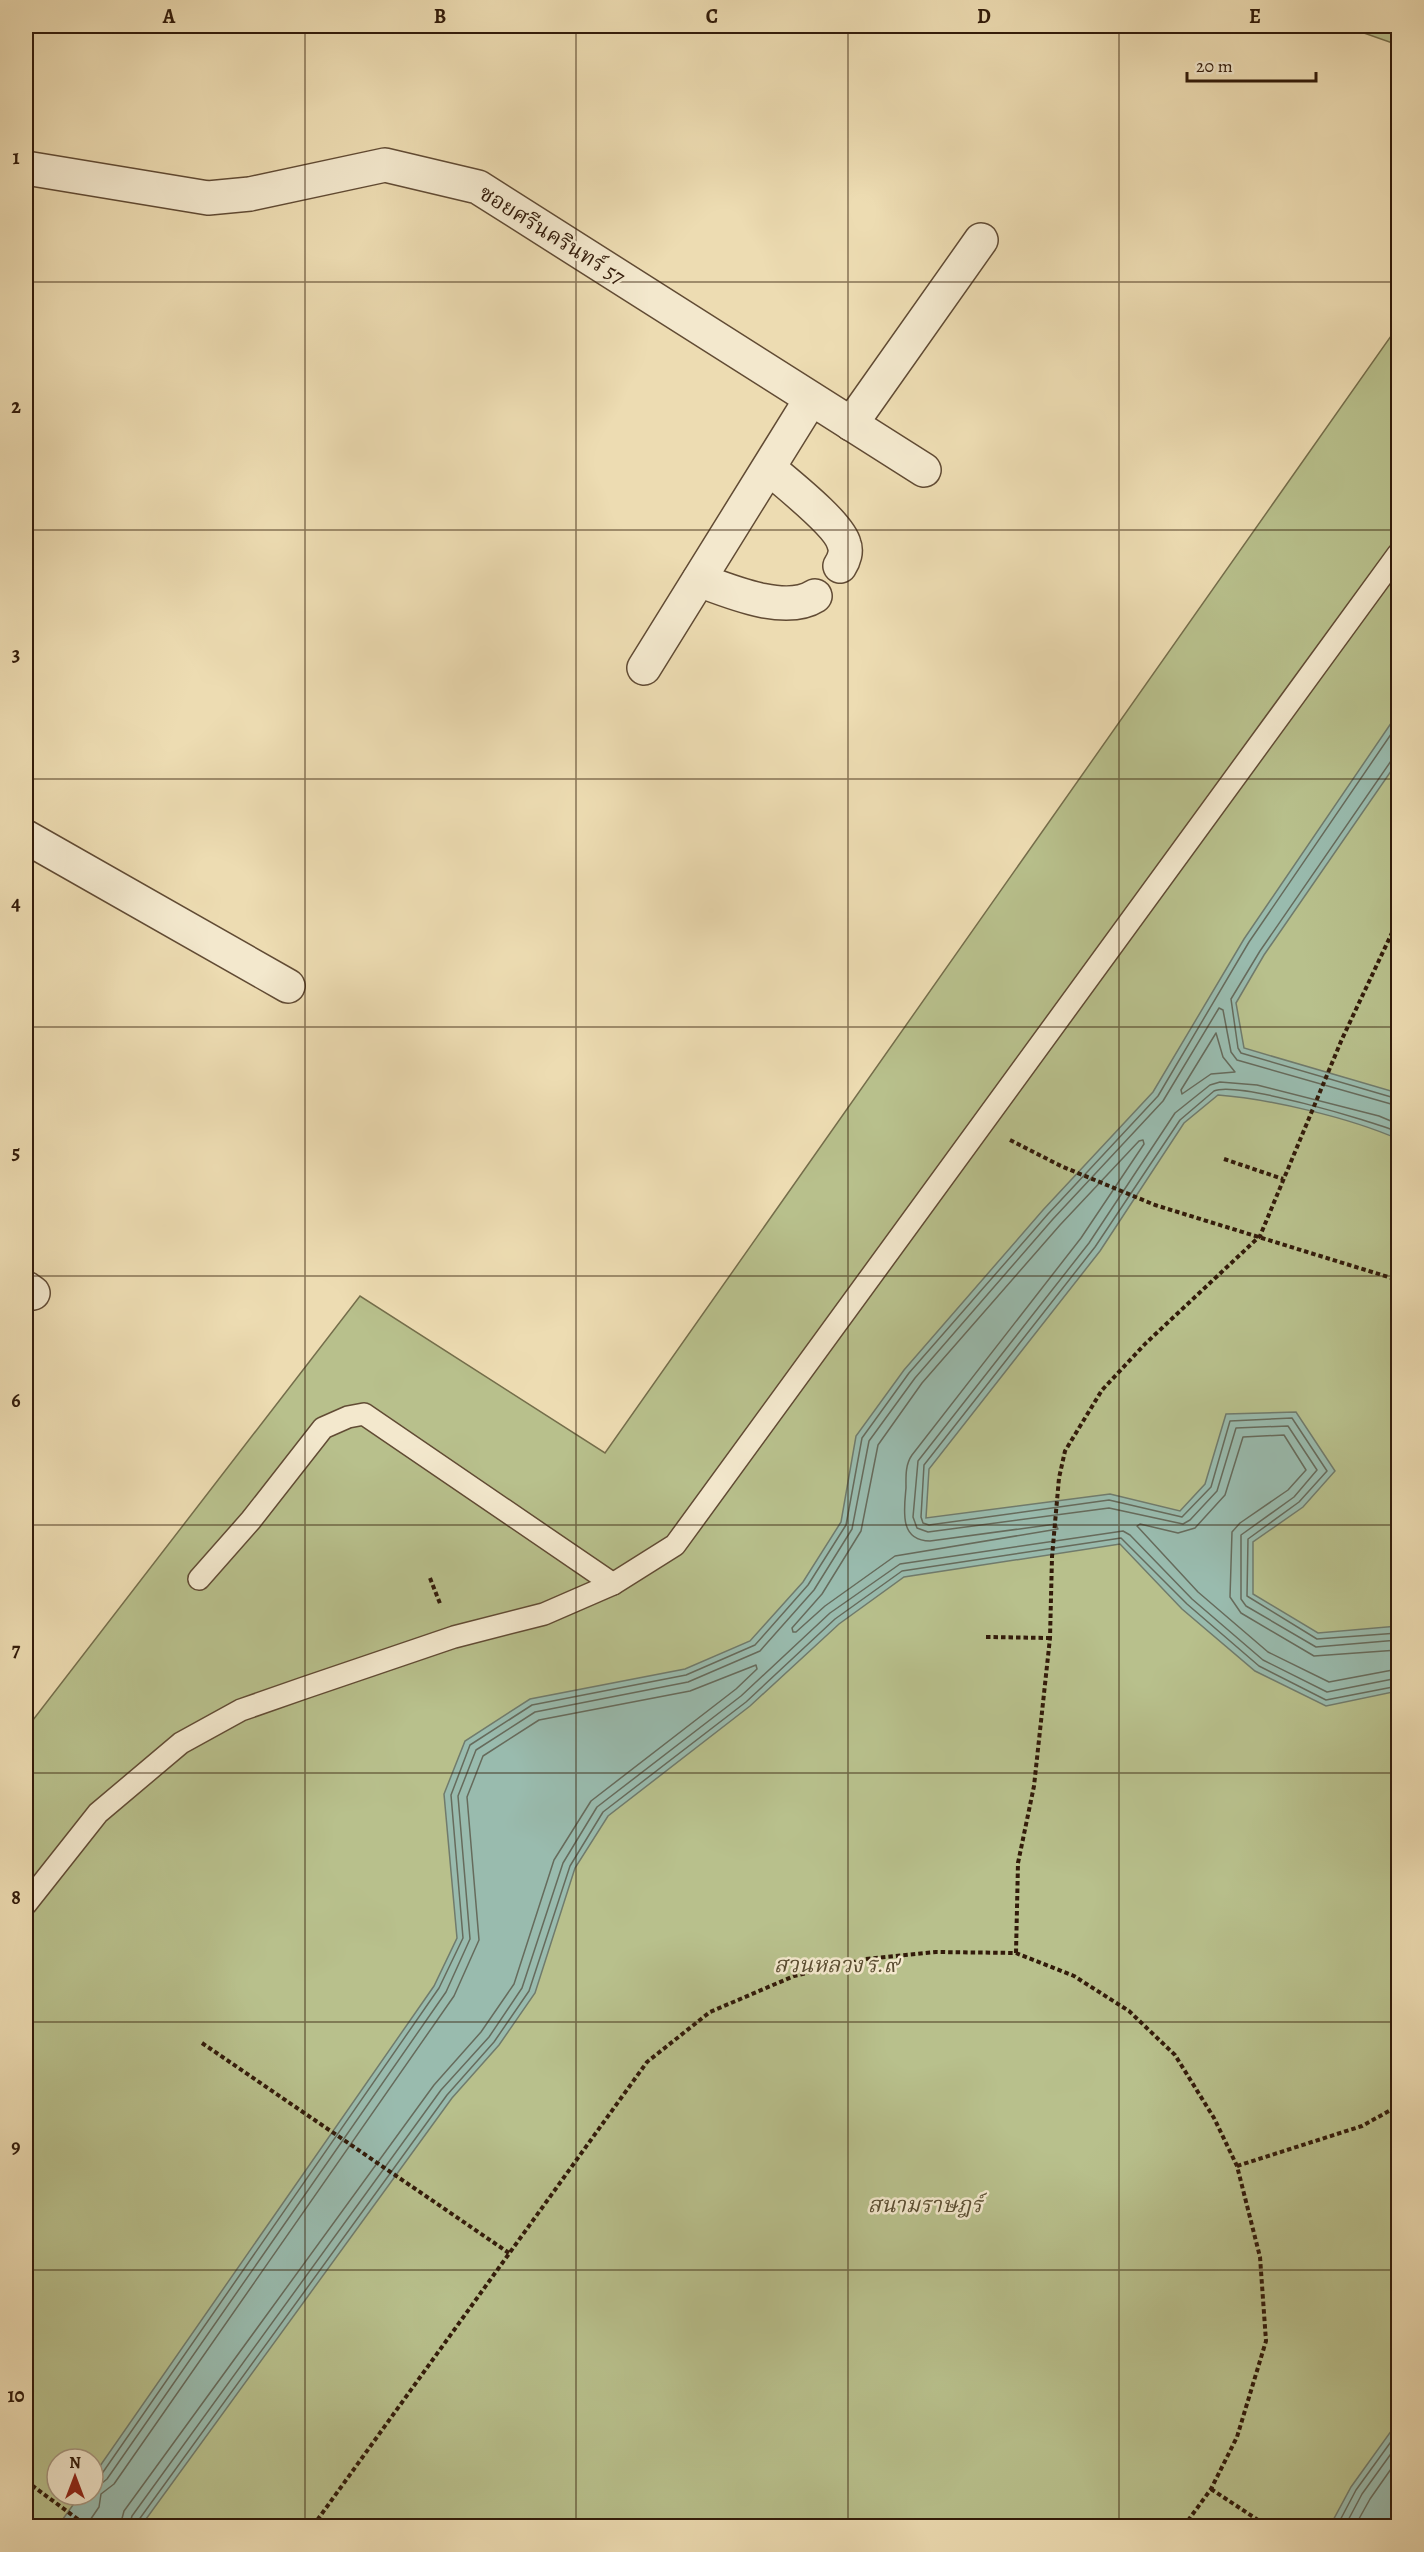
<svg xmlns="http://www.w3.org/2000/svg" width="1424" height="2552" font-family="Alegreya,'Noto Serif Thai',serif">
<rect width="100%" height="100%" fill="#eddcb2"/>
<filter id="stains"><feTurbulence type="fractalNoise" baseFrequency=".00333" numOctaves="4"/><feColorMatrix values="0 0 0 0 .2 0 0 0 0 .09 0 0 0 0 .02 0 0 0 .5 -.17"/></filter>
<radialGradient id="worn" r=".72"><stop offset=".6" stop-color="#630" stop-opacity="0"/><stop offset="1" stop-color="#630" stop-opacity=".3"/></radialGradient>
<g fill="#b8c08c" stroke="#756e4b" stroke-width="1.5" fill-rule="evenodd">
<polygon points="1344,26 1398,26 1398,45"/>
<path d="M1398,326v2200h-1372v-797l334,-433 245,157zM57,2459h36v36h-36z"/>
</g>
<g fill="#99bbae" stroke="#707b6c" stroke-width="1.5">
<path d="M1398,713v48l-134,194 -28,48 8,45 154,45v46c-48,-21 -127,-40 -180,-44l-34,28 -84,128 -171,218 -3,49 184,-24 70,17 25,-27 21,-70 70,-2 39,59 -32,36 -50,35v52l65,39 80,-7v65l-72,15 -71,-35 -73,-62 -62,-65 -216,33 -65,47 -89,82 -142,110 -33,52 -40,125 -36,52 -47,53 -311,428h-83l22,-31h13v-19l341,-490 23,-48 -13,-144 21,-53 65,-42 155,-30 65,-28 53,-59 38,-60 15,-86 48,-66 139,-160 110,-118 91,-153z"/>
<polygon points="1398,2425 1398,2526 1330,2526 1351,2487 1394,2427"/>
</g>
<g fill="none" stroke-linecap="round" stroke-linejoin="round">
<g stroke="#666b5c" stroke-width="1.5">
<polyline points="1398,758 1391,761 1260,951 1231,999 1238,1048 1241,1053 1398,1099"/>
<polygon points="1216,1033 1223,1057 1235,1072 1211,1074 1182,1094 1181,1090"/>
<polyline points="1398,1124 1379,1116 1257,1085 1220,1082 1210,1085 1175,1113 1089,1243 918,1461 913,1517 917,1528 928,1532 1109,1508 1183,1524 1190,1520 1217,1491 1236,1428 1288,1426 1317,1470 1294,1497 1241,1535 1241,1599 1246,1606 1316,1647 1398,1640"/>
<path d="M1398,1132c-27,-11 -160,-51 -184,-41l-34,29 -85,127 -171,218 -3,52 2,6 6,2 180,-25 73,17 29,-30 19,-66 62,-3 35,53 -28,31 -51,37 -1,57 70,43 81,-6"/>
<path d="M1143,1140l1,4 -63,94 -169,217c-7,10 -6,22 -6,33 -2,22 -7,53 24,53l126,-17 2,5 -163,27 -70,50 -29,26h-3l-1,-4 30,-34 39,-63 17,-86 44,-62 138,-158 79,-84z"/>
<polyline points="1398,1650 1314,1656 1241,1613 1230,1597 1232,1532 1240,1523 1288,1490 1306,1470 1284,1435 1243,1437 1225,1495 1195,1528 1178,1533 1140,1524 1137,1526 1198,1592 1268,1652 1329,1682 1398,1669"/>
<polyline points="93,2478 101,2475 439,1988 463,1938 451,1795 470,1745 532,1705 686,1675 755,1645 808,1585 846,1525 862,1438 909,1373 1048,1214 1158,1096 1249,942 1398,724"/>
<polyline points="93,2486 101,2484 107,2479 446,1992 470,1939 458,1796 476,1750 535,1712 688,1682 760,1651 814,1590 852,1529 869,1441 915,1378 1053,1219 1163,1101 1219,1008 1223,1010 1231,1052 1237,1060 1398,1106"/>
<polyline points="86,2526 99,2507 101,2494 114,2484 454,1996 479,1940 467,1797 483,1756 539,1720 690,1691 756,1665 757,1669 736,1689 591,1801 554,1860 514,1984 481,2032 434,2085 124,2511 120,2526"/>
<polyline points="129,2526 132,2516 441,2090 489,2037 522,1988 563,1863 597,1807 741,1696 830,1613 900,1564 1123,1531 1130,1535 1192,1599 1263,1660 1327,1692 1398,1678"/>
<polyline points="136,2526 138,2521 447,2095 494,2042 529,1991 570,1866 603,1812 746,1702 835,1619 902,1571 1121,1538 1187,1604 1259,1666 1326,1700 1398,1686"/>
<polyline points="1337,2526 1356,2490 1398,2432"/>
<polyline points="1345,2526 1362,2494 1398,2444"/>
<polyline points="1355,2526 1370,2499 1398,2459"/>
</g>
<g stroke="#614b34" stroke-width="24">
<g id="service">
<polyline points="199,1579 251,1520 323,1428 348,1417 364,1414 613,1584"/>
<polyline points="26,1904 98,1813 181,1743 241,1710 304,1688 454,1637 544,1614 613,1584 675,1545 1398,554"/>
</g>
</g>
<g stroke="#614b34" stroke-width="36">
<g id="minor">
<polyline points="26,168 208,198 250,194 385,165 478,187 924,470"/>
<polyline points="851,424 981,240"/>
<path d="M769,468c16,14 70,56 75,76 3,7 0,16 -4,22"/>
<path d="M699,580c30,11 86,35 116,16"/>
<polyline points="644,668 811,399"/>
<polyline points="26,837 288,986"/>
<polyline points="26,1288 33,1293"/>
</g>
</g>
<g stroke="#321b0a" stroke-width="4" stroke-dasharray="4.5 3" stroke-linecap="butt">
<polyline points="1010,1140 1061,1166 1155,1205 1398,1280"/>
<polyline points="1224,1159 1283,1179"/>
<polyline points="430,1578 441,1606"/>
<polyline points="986,1637 1050,1638"/>
<polyline points="1016,1953 1018,1863 1034,1786 1050,1638 1052,1557 1059,1478 1065,1451 1102,1390 1146,1343 1260,1236 1342,1039 1398,920"/>
<polyline points="202,2043 509,2253"/>
<polyline points="1237,2166 1362,2126 1398,2106"/>
<polyline points="26,2481 87,2526"/>
<polyline points="1211,2489 1267,2526"/>
<polyline points="313,2526 647,2062 710,2012 794,1976 866,1959 936,1952 1016,1953 1074,1976 1129,2011 1175,2055 1214,2118 1237,2166 1260,2257 1266,2341 1237,2437 1211,2489 1184,2526"/>
</g>
<use href="#service" stroke="#f3e8cd" stroke-width="21"/>
<use href="#minor" stroke="#f3e8cd" stroke-width="33"/>
</g>
<path fill="none" stroke="#321b0a" stroke-width="1.5" stroke-opacity="0.55" d="M305,26v2500M576,26v2500M848,26v2500M1119,26v2500M26,282h1372M26,530h1372M26,779h1372M26,1027h1372M26,1276h1372M26,1525h1372M26,1773h1372M26,2022h1372M26,2270h1372"/>
<g text-anchor="middle" dominant-baseline="central" stroke-width="5" stroke-linejoin="round" paint-order="stroke">
<g font-size="22" fill="#321b0a" stroke="#f3e8cd">
<text transform="translate(552 235) rotate(32)">ซอยศรีนครินทร์ 57</text>
</g>
<g font-size="22" font-style="italic" fill="#5a4d31" stroke="#f3e8cd">
<text x="836" y="1965">สวนหลวง ร.๙</text>
<text x="925" y="2205">สนามราษฎร์</text>
</g>
</g>
<rect width="1424" height="2552" fill="none" stroke="#eddcb2" stroke-width="66"/>
<g transform="translate(75 2477)"><circle r="28" fill="#f3e8cd" stroke="#a6967f" stroke-width="1.5"/>
<path d="M0-4.5L10 22L0 15L-10 22Z" fill="#8f2418"/>
<text y="-9" font-size="16" font-weight="bold" text-anchor="middle" fill="#321b0a">N</text>
</g>
<path d="M1187 72v9h129v-9" fill="none" stroke="#321b0a" stroke-width="3"/>
<text x="1196" y="72" font-size="18" fill="#321b0a" stroke="#f3e8cd" stroke-width="4.5" paint-order="stroke">20 m</text>
<rect x="33" y="33" width="1358" height="2486" fill="none" stroke="#321b0a" stroke-width="2"/>
<g font-size="20" text-anchor="middle" font-weight="bold" fill="#321b0a">
<text x="169" y="23">A</text>
<text x="440" y="23">B</text>
<text x="712" y="23">C</text>
<text x="984" y="23">D</text>
<text x="1255" y="23">E</text>
<text x="16" y="164">1</text>
<text x="16" y="413">2</text>
<text x="16" y="661">3</text>
<text x="16" y="910">4</text>
<text x="16" y="1159">5</text>
<text x="16" y="1407">6</text>
<text x="16" y="1656">7</text>
<text x="16" y="1904">8</text>
<text x="16" y="2153">9</text>
<text x="16" y="2402">10</text>
</g>
<rect width="100%" height="100%" filter="url(#stains)"/>
<rect width="100%" height="100%" fill="url(#worn)"/>
</svg>
